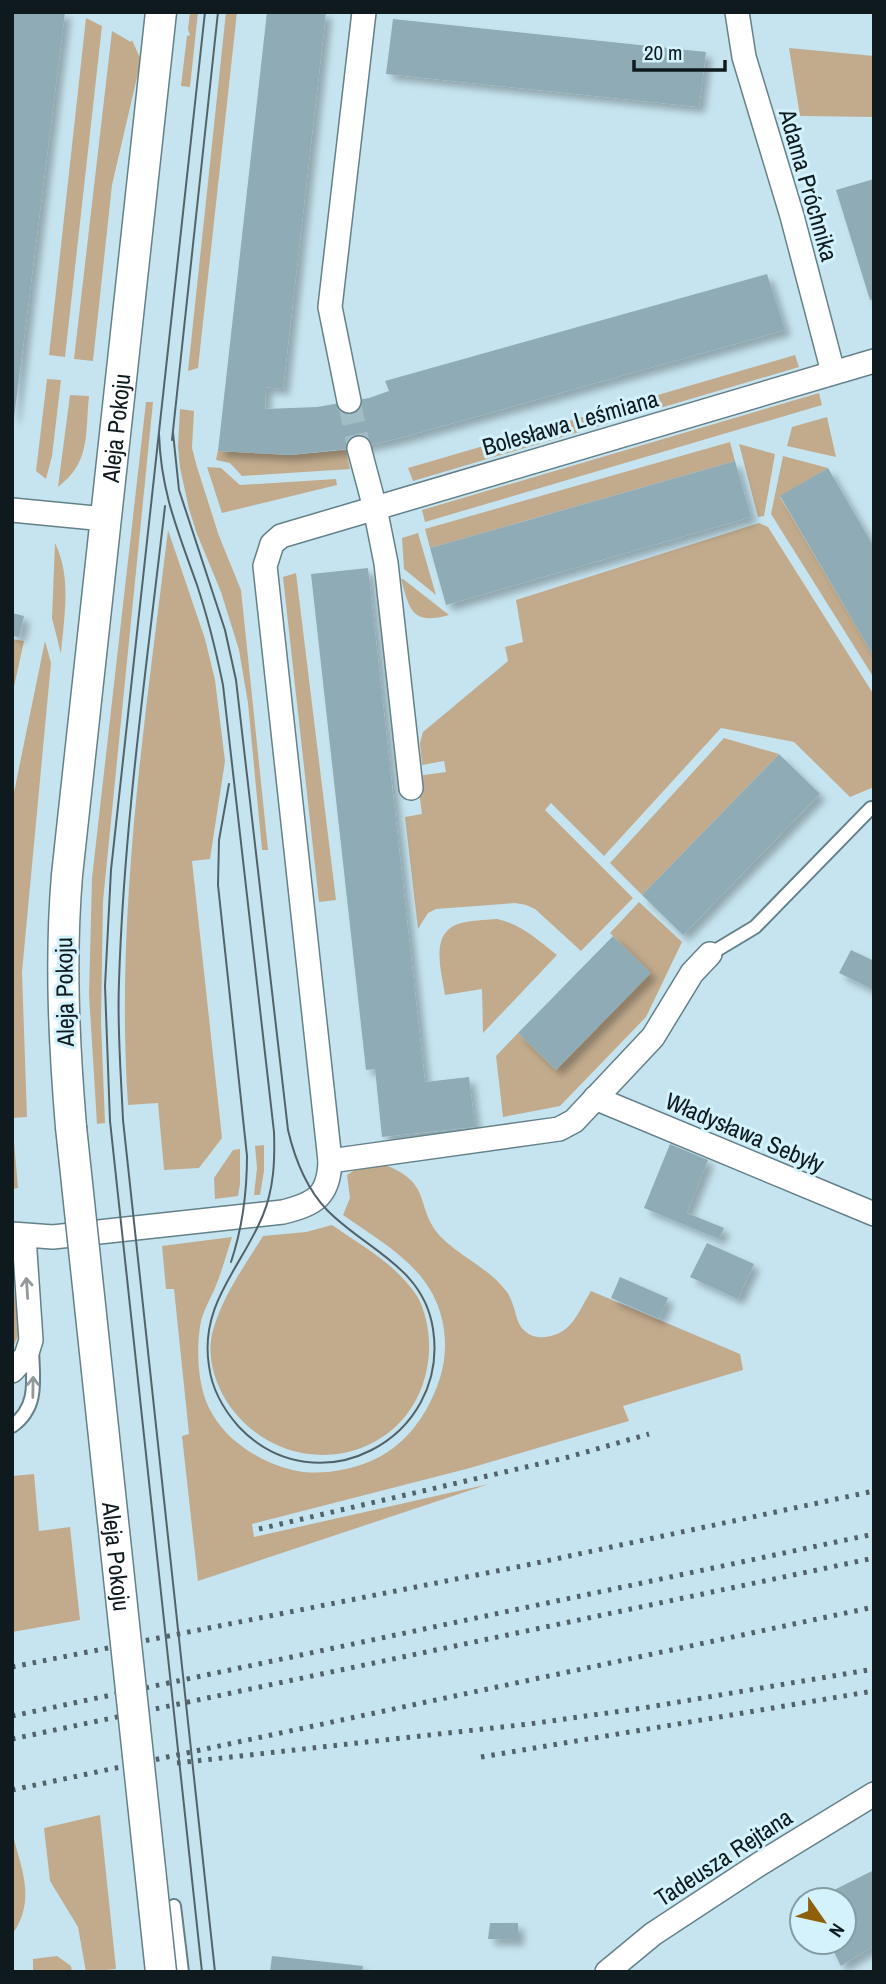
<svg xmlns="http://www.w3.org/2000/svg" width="886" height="1984" font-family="'Archivo Narrow',sans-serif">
<defs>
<filter id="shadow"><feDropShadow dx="6" dy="6" stdDeviation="3.5" flood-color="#0004"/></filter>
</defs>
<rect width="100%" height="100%" fill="#c6e4ef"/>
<g fill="#c2ab8d">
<polygon points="190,12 198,12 190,87 181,86 187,36 190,35 188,29"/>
<polygon points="226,12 237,12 198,368 188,371"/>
<polygon points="86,18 102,26 65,357 49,355"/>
<polygon points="112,31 131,42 132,40 141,60 112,185 93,361 74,359"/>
<polygon points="789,48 874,56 874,117 800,116"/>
<polygon points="795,355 799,367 413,481 408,468"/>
<polygon points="47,379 61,380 52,456 46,479 36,471"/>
<polygon points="819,393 822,405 425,522 422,510"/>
<path d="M70,395l19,1c-4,38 2,66 -31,91z"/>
<polygon points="146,402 153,402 103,901 101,1022 105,1123 97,1124 89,994 92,878"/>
<polygon points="180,409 194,411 192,448 197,467 219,536 241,590 268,850 262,850 248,703 239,650 221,592 197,534 189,509 180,468 178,447"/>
<polygon points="827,417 836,457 787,446 792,427"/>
<polygon points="730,442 735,461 430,548 425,529"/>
<polygon points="739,444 775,454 764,516 758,517"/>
<polygon points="346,450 350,469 242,476 230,463 216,460 218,451 290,455"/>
<polygon points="783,456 828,468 780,497 874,657 874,678 771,514"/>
<polygon points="207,467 221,468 240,485 336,479 337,485 222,513"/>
<polygon points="759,523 768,527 874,695 874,787 850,797 794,742 721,728 604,856 551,803 545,810 633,898 581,951 535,909 526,905 515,903 436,909 428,913 418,929 405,817 422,814 417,776 446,772 444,761 422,765 420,743 423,732 508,661 505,647 523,642 516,600"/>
<path d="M168,530l37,109 10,41 10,81 -15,98 -18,2 30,277 -23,30 -35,2 -6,-67 -30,2c-13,-192 17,-384 40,-575z"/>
<polygon points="418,533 436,595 404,569 402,538"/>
<path d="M55,543c17,35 9,74 6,111l-9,-36z"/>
<polygon points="296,573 336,900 319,902 283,577"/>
<path d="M401,579h2l46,36c-37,10 -39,-4 -48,-36z"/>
<polygon points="12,639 24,641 12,696"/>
<polygon points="45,641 51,663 22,972 27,1117 12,1118 18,1188 12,1189 12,802"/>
<polygon points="724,738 779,754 642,895 610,863"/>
<polygon points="639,902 682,942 646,1017 560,1106 503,1117 496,1056 518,1033 556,1070 650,973 610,933"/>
<path d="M497,919c24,5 41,21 60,36l-74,78 -1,-44 -37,6c-3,-22 -16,-61 13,-71 12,-4 27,-4 39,-5z"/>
<polygon points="264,1145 264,1171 260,1195 254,1195 257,1168 255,1146"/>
<polygon points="240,1149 240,1184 238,1196 215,1199 214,1178 233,1150"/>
<path d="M383,1164c52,20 30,42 58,73 21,21 48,31 66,55 8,12 8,26 14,35 7,8 13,11 23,10 28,-2 34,-25 47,-46l149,63 3,16 -120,36 6,15 -159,47 -218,56 2,13 235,-53 -291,97 -16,-145 7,-2 -15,-145h-8l-4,-43 70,-9c-5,15 -9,31 -15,46 -5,14 -15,28 -17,44 -4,27 -2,65 13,88 12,21 35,38 56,47 27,12 49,13 77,7 49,-10 79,-45 94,-91 10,-32 5,-69 -15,-96 -20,-28 -54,-47 -82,-67l7,-17 -3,-23 12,-8z"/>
<path d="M332,1225c30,21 64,39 85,71 9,15 13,38 12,56 -6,104 -129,138 -194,61 -17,-21 -29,-51 -23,-79 9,-36 32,-67 51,-98l43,-4z"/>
<polygon points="12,1272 19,1333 12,1350"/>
<polygon points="34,1474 39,1531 70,1527 80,1620 12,1632 12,1476"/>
<polygon points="100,1815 116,1969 86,1972 78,1927 50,1881 44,1828"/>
<path d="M12,1831c9,39 25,68 0,104z"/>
<polygon points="57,1956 71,1966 72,1972 33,1972 33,1959"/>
</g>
<g fill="#8facb6" filter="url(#shadow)">
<polygon points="12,12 65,12 14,418 12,418"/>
<polygon points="267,12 326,12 283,389 266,387 265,409 317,407 369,398 389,391 385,381 767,274 785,330 400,438 356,448 290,455 218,451"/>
<polygon points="393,19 706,52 699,107 386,74"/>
<polygon points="874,179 874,299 870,300 836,190"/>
<polygon points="735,461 751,517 446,605 430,548"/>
<polygon points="828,468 874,547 874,657 780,496"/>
<polygon points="368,568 425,1082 469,1077 475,1127 382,1137 375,1069 366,1070 311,574"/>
<polygon points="12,613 24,616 19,637 12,636"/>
<polygon points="779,754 820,794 683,935 642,895"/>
<polygon points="613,936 651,973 556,1070 518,1033"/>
<polygon points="851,950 874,961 874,990 839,973"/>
<polygon points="670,1144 708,1160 687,1213 724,1228 719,1239 644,1208"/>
<polygon points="707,1243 754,1264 738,1299 690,1277"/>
<polygon points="620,1277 668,1298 659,1319 611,1298"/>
<polygon points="874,1870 874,1946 841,1966 829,1942 844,1942 844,1900 814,1900"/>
<polygon points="490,1923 518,1923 518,1940 488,1939"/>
<polygon points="272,1956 363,1966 362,1972 270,1972"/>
</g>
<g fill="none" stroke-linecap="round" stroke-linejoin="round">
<polyline stroke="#a1bcc5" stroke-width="23" stroke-dasharray="23 11" stroke-linecap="butt" points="349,401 359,448"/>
<g stroke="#648089" stroke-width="16">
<g id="service">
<polyline points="710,954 755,927 871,808"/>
<path d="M12,1426c27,-19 21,-47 20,-76"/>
<polyline points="174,1906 182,1972"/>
</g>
</g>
<g stroke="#648089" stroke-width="26">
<g id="minor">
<polyline points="737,12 744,57 792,216 833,372"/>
<polyline points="349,401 330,307 364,12"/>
<polyline points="359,448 375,508 386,563 411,788"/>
<polyline points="12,510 105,519"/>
<polyline points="595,1098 874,1214"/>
<polyline points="330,1161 559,1129 574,1121 653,1037 692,973 710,954"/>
<path d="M12,1234l41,3 230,-25c32,-8 46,-16 47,-51l-65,-595 7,-22 9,-8 593,-175"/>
<polyline points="12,1371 26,1356 31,1340 24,1237"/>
<polyline points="607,1972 653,1934 758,1865 874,1794"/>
</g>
</g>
<g stroke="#648089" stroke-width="33">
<g id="tertiary">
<path id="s1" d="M71,1127c-7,-84 -11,-168 -4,-252l94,-863"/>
</g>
</g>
<use href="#service" stroke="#fff" stroke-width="12"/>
<use href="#minor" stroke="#fff" stroke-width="23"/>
<use href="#tertiary" stroke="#fff" stroke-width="30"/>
<g stroke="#516369" stroke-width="2">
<path d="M159,434c2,59 19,97 38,151 11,33 19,66 26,100l51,447c1,28 0,56 -11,83 -21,52 -64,89 -54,151 3,24 14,43 30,61 78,82 211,12 194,-98 -9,-62 -67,-79 -106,-119 -21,-22 -32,-50 -39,-80l-52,-450 -11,-50 -46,-140 -6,-57"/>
<polyline points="172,440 218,12"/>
<path d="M165,506c-18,158 -41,317 -46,476 -2,45 2,92 4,138l92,852"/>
<path d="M229,784l-10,56 -1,45 29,271c0,37 -4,70 -16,106"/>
<polyline points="202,1972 110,1121 105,986 111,870 205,12"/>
</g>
<g stroke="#516369" stroke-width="5" stroke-dasharray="3.5 7" stroke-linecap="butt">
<polyline points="259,1529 565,1458 649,1434"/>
<polyline points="12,1667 527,1565 874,1491"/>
<polyline points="12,1716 874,1534"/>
<polyline points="12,1739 874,1558"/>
<polyline points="481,1757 874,1691"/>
<polyline points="177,1763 529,1724 643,1708 874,1669"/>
<polyline points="12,1790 874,1607"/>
</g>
<g stroke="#648089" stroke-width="33" stroke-linecap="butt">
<g id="tertiary-bridge">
<path id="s2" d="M71,1127l90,845"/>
</g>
</g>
<use href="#tertiary-bridge" stroke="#fff" stroke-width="30"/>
</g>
<defs><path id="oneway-shaft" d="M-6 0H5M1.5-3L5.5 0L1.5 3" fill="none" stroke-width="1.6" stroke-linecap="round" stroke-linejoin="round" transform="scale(1.75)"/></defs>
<g stroke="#93989a">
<use href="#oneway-shaft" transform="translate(27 1288) rotate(-94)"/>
<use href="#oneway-shaft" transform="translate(33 1387) rotate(-89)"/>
</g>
<g text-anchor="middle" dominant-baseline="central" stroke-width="6" stroke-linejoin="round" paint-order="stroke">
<g font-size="24" fill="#0f1a1e" stroke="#d3f2fc">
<text transform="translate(809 185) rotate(74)">Adama Próchnika</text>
<text transform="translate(570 422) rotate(-16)">Bolesława Leśmiana</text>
<text stroke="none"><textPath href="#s1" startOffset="702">Aleja Pokoju</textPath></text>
<text transform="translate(64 992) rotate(-91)">Aleja Pokoju</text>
<text transform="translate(745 1132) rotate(23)">Władysława Sebyły</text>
<text stroke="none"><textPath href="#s2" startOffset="432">Aleja Pokoju</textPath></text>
<text transform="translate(723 1857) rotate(-33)">Tadeusza Rejtana</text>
</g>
</g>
<rect width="886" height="1984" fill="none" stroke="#0f1a1e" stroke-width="28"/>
<g transform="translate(823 1921) rotate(124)"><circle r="33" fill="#d3f2fc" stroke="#859ca3" stroke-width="2"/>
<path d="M0-5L12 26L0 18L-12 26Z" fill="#8f5f0a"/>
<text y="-10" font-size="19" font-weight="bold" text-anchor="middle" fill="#0f1a1e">N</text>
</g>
<path d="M634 60v10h91v-10" fill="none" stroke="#0f1a1e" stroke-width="3.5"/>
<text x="644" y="60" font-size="21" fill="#0f1a1e" stroke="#d3f2fc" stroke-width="5" paint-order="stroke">20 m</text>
</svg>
